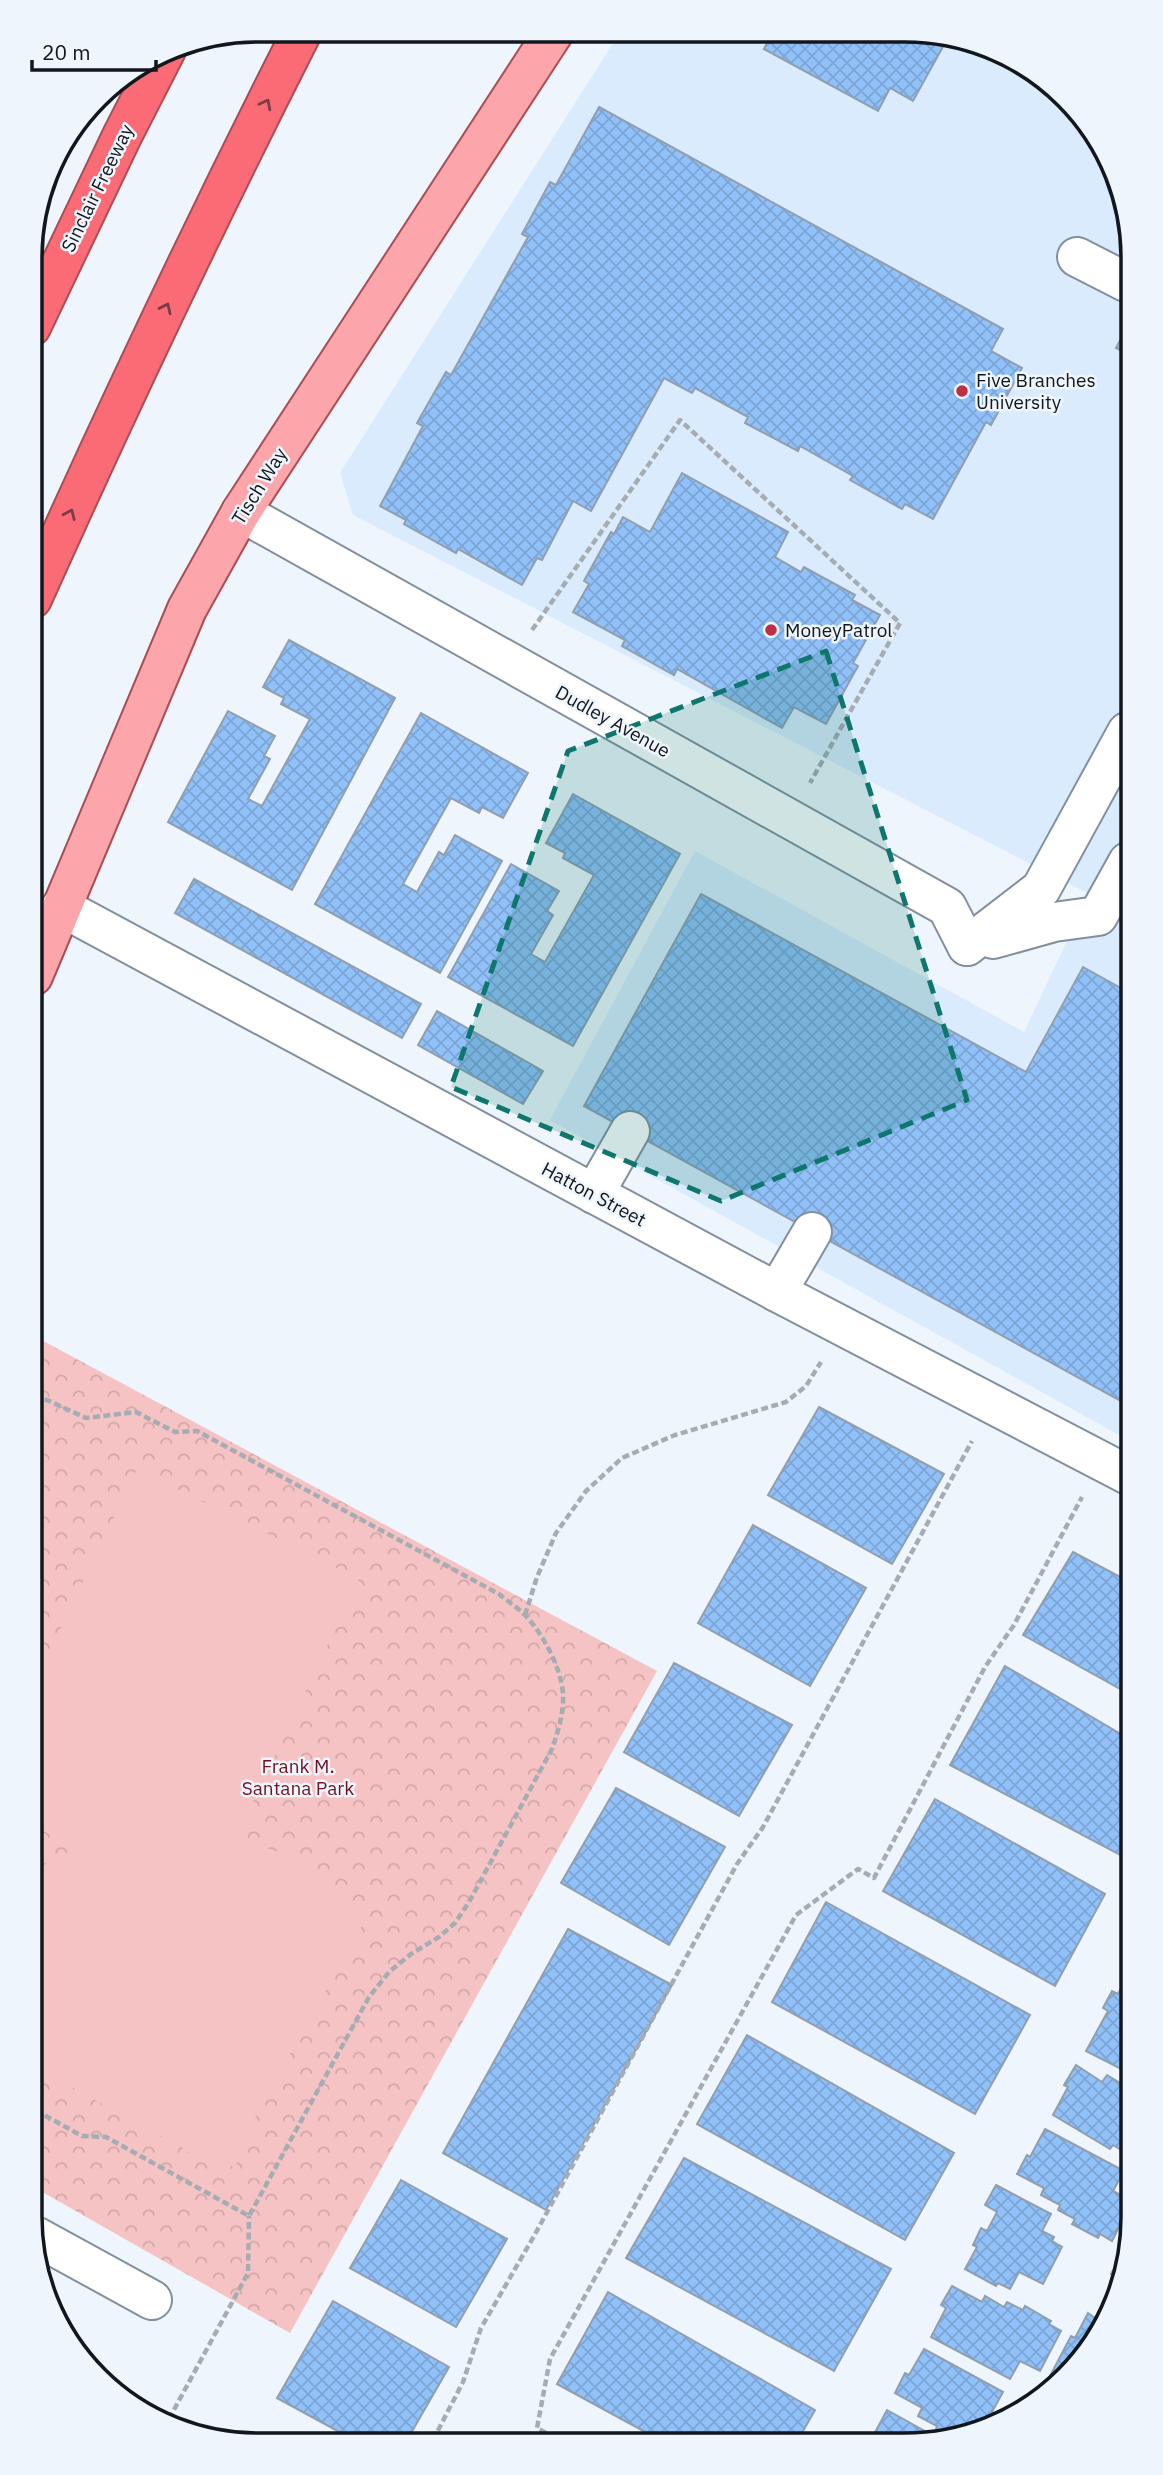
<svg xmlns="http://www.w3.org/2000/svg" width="1163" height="2475" font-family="'IBM Plex Sans',sans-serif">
<defs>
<pattern id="park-crowns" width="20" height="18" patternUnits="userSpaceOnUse" patternTransform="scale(1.75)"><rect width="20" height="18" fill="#f5c3c3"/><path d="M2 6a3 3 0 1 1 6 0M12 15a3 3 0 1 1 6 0" fill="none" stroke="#d1a7a7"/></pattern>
<pattern id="building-cross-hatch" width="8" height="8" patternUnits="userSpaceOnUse" patternTransform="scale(1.75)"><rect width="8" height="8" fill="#91c1f9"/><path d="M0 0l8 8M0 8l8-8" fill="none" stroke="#7ca5d5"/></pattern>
</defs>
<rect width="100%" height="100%" fill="#eff5fc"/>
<polygon fill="#dbebfe" points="620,32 949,34 1056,87 1095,131 1125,198 1130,1441 550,1120 695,851 1024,1032 1089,894 353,515 340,473"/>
<polygon fill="url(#park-crowns)" points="34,1336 657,1671 290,2333 37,2189"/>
<polygon fill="#f5c3c3" points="137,1469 359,1579 236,1837 286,1855 329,1883 363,1924 257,2113 236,2165 215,2171 186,2150 37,2068 36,1869 76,1849 36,1827 35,1682"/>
<g fill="url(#building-cross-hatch)" stroke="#919eae" stroke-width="2">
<polygon points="772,33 949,34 950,34 913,101 890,88 878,111 764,49"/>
<polygon points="599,107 1003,329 991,351 1022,368 991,425 986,422 933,519 905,504 902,509 850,480 853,476 800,446 798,451 745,423 748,417 695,388 692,393 664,378 591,511 573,501 542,560 537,558 522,585 458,549 456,553 404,524 406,520 380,506 423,426 417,423 446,372 451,375 528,237 522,234 550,182 556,185"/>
<polygon points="1126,329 1126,353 1116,348"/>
<polygon points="682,473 788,532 775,557 801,572 804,567 855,595 852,600 880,615 853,663 858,666 826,724 794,707 782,728 677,669 674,675 622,646 625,640 573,612 589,584 584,581 611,532 614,534 623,517 650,532"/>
<polygon points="289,640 395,698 292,890 168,822 228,711 275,736 264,756 270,759 248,799 262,806 310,719 281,704 284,698 263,687"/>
<polygon points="421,713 528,773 503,818 482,807 479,813 451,798 403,884 417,892 439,852 444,855 455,835 502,861 440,973 315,904"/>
<polygon points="573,794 680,854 573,1046 448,977 511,864 559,891 547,911 553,915 531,954 545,962 594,875 563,858 565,853 546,843"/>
<polygon points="194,879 421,1004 402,1038 175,913"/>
<polygon points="701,894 1026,1072 1083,967 1128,992 1130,1406 584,1106"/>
<polygon points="437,1011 543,1071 523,1104 418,1045"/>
<polygon points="819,1407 944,1474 892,1564 768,1495"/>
<polygon points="753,1525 866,1588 810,1686 698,1623"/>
<polygon points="1073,1552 1130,1582 1131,1695 1023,1635"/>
<polygon points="674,1663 792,1725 739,1816 624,1752"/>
<polygon points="1005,1666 1131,1740 1131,1844 1124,1857 950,1765"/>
<polygon points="616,1788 725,1847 669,1945 561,1883"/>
<polygon points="935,1799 1105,1894 1055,1986 883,1891"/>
<polygon points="826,1902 1030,2015 975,2114 772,2002"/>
<polygon points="568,1929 672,1985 546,2210 443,2153"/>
<polygon points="1129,1973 1132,1974 1132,2067 1129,2073 1086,2051 1108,2011 1103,2008 1112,1991 1118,1994"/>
<polygon points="747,2035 954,2153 905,2240 697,2124"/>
<polygon points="1076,2065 1102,2082 1107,2075 1125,2086 1127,2082 1132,2085 1132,2157 1113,2145 1110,2149 1053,2115 1068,2087 1064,2085"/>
<polygon points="1045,2129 1124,2171 1113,2191 1132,2201 1112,2241 1100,2234 1098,2238 1072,2224 1075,2219 1058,2210 1060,2205 1041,2195 1044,2188 1017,2174 1027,2155 1030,2157"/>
<polygon points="684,2158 891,2269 834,2371 626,2258"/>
<polygon points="401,2180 507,2239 456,2327 350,2268"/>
<polygon points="996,2185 1051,2214 1042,2231 1054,2237 1052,2241 1062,2247 1043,2284 1019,2272 1010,2289 998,2283 996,2286 965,2269 977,2247 973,2245 981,2228 987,2231 997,2212 985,2205"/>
<polygon points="1133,2225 1133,2233 1122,2279 1111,2274 1125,2248 1121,2246"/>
<polygon points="952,2286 982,2302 985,2296 1004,2307 1007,2302 1023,2310 1025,2306 1051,2321 1049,2324 1061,2331 1040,2371 1020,2361 1010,2379 931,2337 946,2308 941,2305"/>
<polygon points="608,2292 815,2410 799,2438 658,2439 557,2384"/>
<polygon points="333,2301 449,2367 407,2440 354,2440 277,2398"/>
<polygon points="1088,2313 1104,2324 1086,2356 1043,2397 1040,2395 1071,2336 1075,2338"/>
<polygon points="924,2349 1003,2392 992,2412 1005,2419 965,2437 952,2437 936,2429 937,2426 918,2416 922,2408 895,2393 905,2373 909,2375"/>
<polygon points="887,2410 930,2434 928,2438 872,2438"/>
</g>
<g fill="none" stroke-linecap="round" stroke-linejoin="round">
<g stroke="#818f9e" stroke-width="42">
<g id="minor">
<polyline points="1077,257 1126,282"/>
<polyline points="241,512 947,907 967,946"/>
<polyline points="61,907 777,1292 1130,1476"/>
<polyline points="993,939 1054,922 1098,916 1128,862"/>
<polyline points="967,946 1041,889 1127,732"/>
<polyline points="594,1194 630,1131"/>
<polyline points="777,1292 812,1232"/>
<polyline points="37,2237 152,2300"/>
</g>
</g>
<g stroke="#a94e56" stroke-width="42">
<polyline id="major" points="33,976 187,609 241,512 554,32"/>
</g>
<g stroke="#a94e56" stroke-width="42">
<g id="highway">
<polyline points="31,327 122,136 166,50"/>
<path d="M32,599c86,-192 176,-382 271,-569"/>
</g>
</g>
<g stroke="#a6acb3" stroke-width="4.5" stroke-dasharray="7 3.5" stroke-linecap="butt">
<polyline points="532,630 680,420 900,623 810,783"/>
<path d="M34,1400h13l39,18 50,-6 39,20 22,-1 302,163c8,7 18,13 26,21 18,19 36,52 38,79 1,19 -5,37 -11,55l-83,153 -14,21 -16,14 -28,17 -22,18 -20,25 -120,219 -143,-79 -24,-1 -45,-25"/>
<polyline points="525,1615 537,1577 556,1533 586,1491 622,1458 675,1435 786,1402 806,1386 821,1362"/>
<polyline points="169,2419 248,2273 249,2216"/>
<polyline points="550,2439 552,2436 537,2428 550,2359 796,1915 858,1869 874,1878 985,1667 1014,1625 1082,1497"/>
<polyline points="433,2440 463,2382 481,2328 534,2236 737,1864 763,1827 972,1441"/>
</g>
<use href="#minor" stroke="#fff" stroke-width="38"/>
<use href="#major" stroke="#fca6ac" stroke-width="38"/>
<use href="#highway" stroke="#fa6b75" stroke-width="38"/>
</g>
<defs><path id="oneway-chevron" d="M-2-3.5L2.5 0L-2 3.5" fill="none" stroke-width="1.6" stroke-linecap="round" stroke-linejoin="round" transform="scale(1.75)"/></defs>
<g stroke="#7a3d45">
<use href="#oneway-chevron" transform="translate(266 104) rotate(-63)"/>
<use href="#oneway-chevron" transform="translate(166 308) rotate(-65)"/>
<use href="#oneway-chevron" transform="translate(70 514) rotate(-66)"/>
</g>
<path fill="#0f766e" fill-opacity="0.2" stroke="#0f766e" stroke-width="5" stroke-dasharray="14 9" stroke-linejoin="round" d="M826,651l141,449 -246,101 -270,-114 117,-336z"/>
<g fill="#bf2e43" stroke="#eff5fc" stroke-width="2.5">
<circle cx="962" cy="391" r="7"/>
<circle cx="771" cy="630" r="7"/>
</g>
<g text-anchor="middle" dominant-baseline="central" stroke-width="5" stroke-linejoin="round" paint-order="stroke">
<g font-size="19" fill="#12171d" stroke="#eff5fc">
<text transform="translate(97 188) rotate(-64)">Sinclair Freeway</text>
<text transform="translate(259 486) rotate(-58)">Tisch Way</text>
<text transform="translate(613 721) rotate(29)">Dudley Avenue</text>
<text transform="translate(594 1194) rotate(28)">Hatton Street</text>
</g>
<g font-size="19" fill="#12171d" stroke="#eff5fc" text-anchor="start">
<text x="976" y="380">Five Branches<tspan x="976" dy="22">University</tspan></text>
<text x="785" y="630">MoneyPatrol</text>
</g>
<g font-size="19" fill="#6f1321" stroke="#eff5fc">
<text x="298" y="1766">Frank M.<tspan x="298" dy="22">Santana Park</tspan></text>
</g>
</g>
<path d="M0 0H1163V2475H0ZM258 42H905A216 216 0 0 1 1121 258V2217A216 216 0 0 1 905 2433H258A216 216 0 0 1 42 2217V258A216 216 0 0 1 258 42Z" fill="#eff5fc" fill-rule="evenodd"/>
<path fill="none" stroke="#12171d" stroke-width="3.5" d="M258 42H905A216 216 0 0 1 1121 258V2217A216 216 0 0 1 905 2433H258A216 216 0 0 1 42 2217V258A216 216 0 0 1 258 42Z"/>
<path d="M32 60v10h124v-10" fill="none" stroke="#12171d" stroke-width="3.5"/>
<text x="42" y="60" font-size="21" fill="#12171d" stroke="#eff5fc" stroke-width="5" paint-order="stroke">20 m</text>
</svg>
